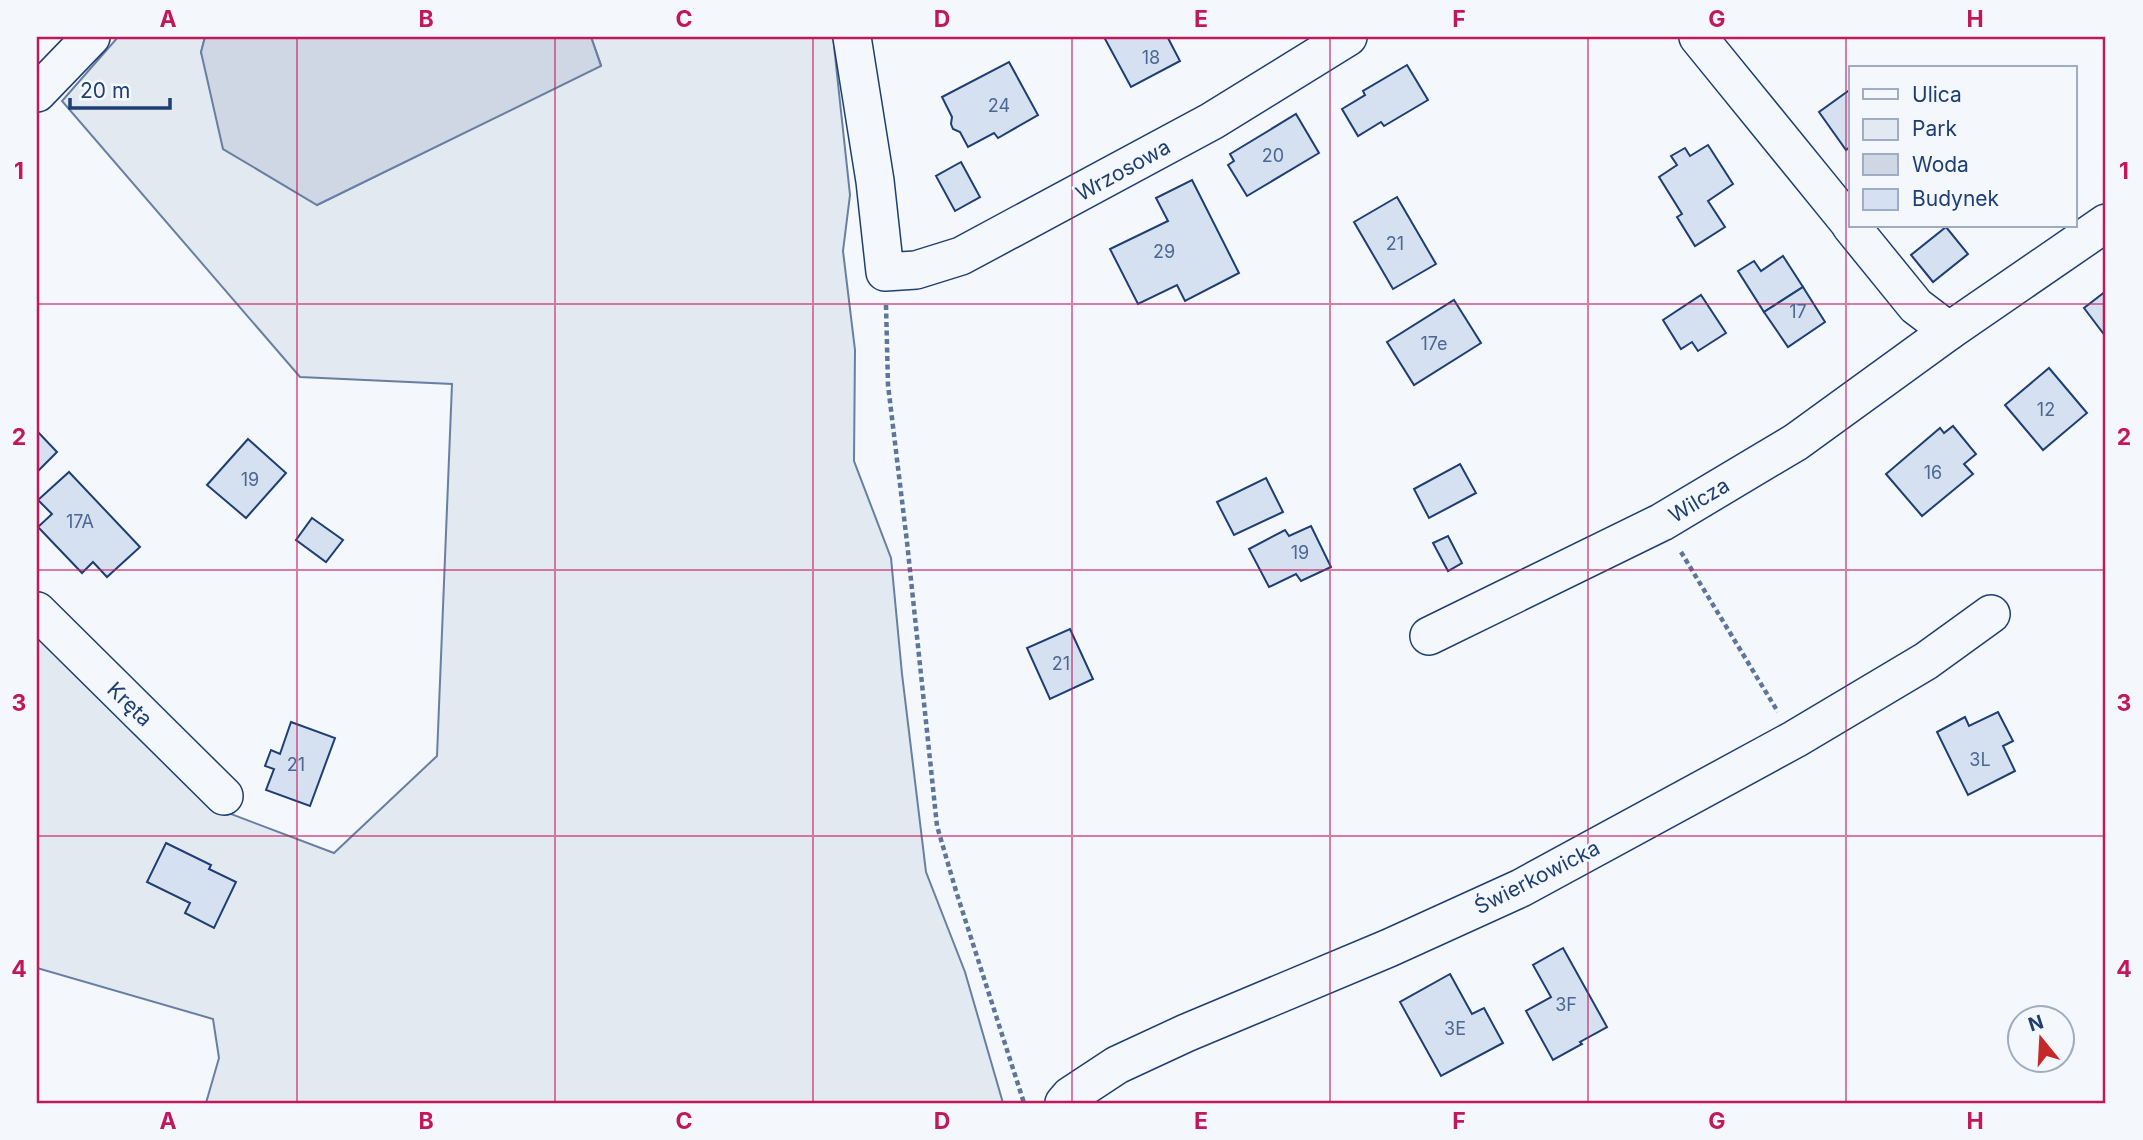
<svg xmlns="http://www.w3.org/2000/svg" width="2143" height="1140" font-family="Inter,sans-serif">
<rect width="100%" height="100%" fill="#f4f7fb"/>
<polygon fill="#e3e9f0" stroke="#687fa3" stroke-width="2" points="118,37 205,37 201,53 317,205 601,65 591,37 833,37 850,195 843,251 855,350 854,461 891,558 902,674 926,872 965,972 1003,1103 206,1103 219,1058 213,1019 37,968 37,628 223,811 334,853 437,756 452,384 300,377 62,101"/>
<polygon fill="#cfd7e4" stroke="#687fa3" stroke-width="2" points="205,37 591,37 601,66 317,205 223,149 201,52"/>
<g fill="#d5e0f0" stroke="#1d3f73" stroke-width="2">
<polygon points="1104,37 1171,37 1168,38 1180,61 1131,87"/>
<polygon points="1009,62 1038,115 998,138 994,133 968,147 960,132 953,129 951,124 952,117 942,97"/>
<polygon points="1407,65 1428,100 1384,126 1381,122 1358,136 1342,109 1365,95 1363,91"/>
<polygon points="1851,89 1851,146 1846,150 1819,112"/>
<polygon points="1296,114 1319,153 1247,196 1228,165 1234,161 1230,154"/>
<polygon points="1708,145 1733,184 1708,201 1725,227 1695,246 1677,217 1682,214 1659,177 1677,165 1671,156 1685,148 1690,156"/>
<polygon points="961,162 980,197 955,211 936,176"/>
<polygon points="1192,180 1239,273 1185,301 1177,285 1138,304 1110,249 1168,221 1156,198"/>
<polygon points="1397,197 1436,264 1393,289 1354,222"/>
<polygon points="1946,227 1968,254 1933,282 1911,255"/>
<polygon points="1783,256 1803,287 1764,312 1738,271 1754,261 1761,271"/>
<polygon points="1803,287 1825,322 1788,347 1764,312"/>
<polygon points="2106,291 2106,337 2084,308"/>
<polygon points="1701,295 1726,333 1698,351 1692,342 1681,349 1663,320"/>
<polygon points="1454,300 1481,343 1414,385 1387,342"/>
<polygon points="2049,368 2087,413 2043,450 2005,405"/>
<polygon points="1953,426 1976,454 1964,464 1973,474 1922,516 1886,474 1940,428 1944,433"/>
<polygon points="37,431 57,452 37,472"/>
<polygon points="248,439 286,473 246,518 207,485"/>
<polygon points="1460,464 1476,493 1429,518 1414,489"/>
<polygon points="69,472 140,547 107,577 93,562 82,573 38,527 52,514 38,500"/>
<polygon points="1266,478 1283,512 1234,535 1217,502"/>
<polygon points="312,518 343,540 326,562 296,540"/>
<polygon points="1311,526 1331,567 1301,581 1296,574 1269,587 1249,549 1285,530 1289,536"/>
<polygon points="1448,536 1462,563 1448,571 1433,543"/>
<polygon points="1070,629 1093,679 1050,699 1027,648"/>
<polygon points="1998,712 2013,741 2003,746 2015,771 1968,795 1937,732 1965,717 1969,726"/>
<polygon points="291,722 335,738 310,806 266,790 274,769 265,766 271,750 280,754"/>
<polygon points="166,843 211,865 209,869 236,882 214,928 185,913 190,903 147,882"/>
<polygon points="1563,948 1607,1027 1580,1042 1582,1044 1553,1060 1526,1011 1551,997 1533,965"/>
<polygon points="1450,974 1472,1014 1484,1008 1503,1043 1441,1076 1400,1002"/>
</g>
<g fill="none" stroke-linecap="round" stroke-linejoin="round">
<g stroke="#1d3f73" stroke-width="40">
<g id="minor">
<polyline points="852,37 875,181 885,272 916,270 961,256 1212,121 1348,37"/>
<polyline points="1698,37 1851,225"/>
<polyline points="37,93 91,37"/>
<polyline points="1851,226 1916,306 1949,331"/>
<polyline points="37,611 224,796"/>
<polyline points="1429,636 1662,522 1796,442 1949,331 2106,223"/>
<polyline points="1064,1103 1070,1096 1117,1065 1186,1033 1389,948 1521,888 1795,739 1926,661 1991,614"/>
</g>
</g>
<g stroke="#5e769c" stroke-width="4.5" stroke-dasharray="5 3.5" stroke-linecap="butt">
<polyline points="886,305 888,385 907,542 937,826 956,891 1024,1103"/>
<polyline points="1681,552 1778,712"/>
</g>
<use href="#minor" stroke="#f4f7fb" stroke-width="37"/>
</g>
<path fill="none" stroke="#c2185b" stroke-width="2" stroke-opacity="0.55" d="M297,37v1066M555,37v1066M813,37v1066M1072,37v1066M1330,37v1066M1588,37v1066M1846,37v1066M37,304h2069M37,570h2069M37,836h2069"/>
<g text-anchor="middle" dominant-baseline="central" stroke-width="5" stroke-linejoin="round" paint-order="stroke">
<g font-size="18" fill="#4b6792">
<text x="1151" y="57">18</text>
<text x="999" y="105">24</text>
<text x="1273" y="155">20</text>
<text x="1395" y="243">21</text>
<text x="1164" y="251">29</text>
<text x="1798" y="311">17</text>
<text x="1434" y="343">17e</text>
<text x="2046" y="409">12</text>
<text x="1933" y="472">16</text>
<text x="250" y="479">19</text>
<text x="80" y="521">17A</text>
<text x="1300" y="552">19</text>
<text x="1061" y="663">21</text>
<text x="1980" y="759">3L</text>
<text x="296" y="764">21</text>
<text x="1566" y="1004">3F</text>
<text x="1455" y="1028">3E</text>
</g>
<g font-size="21" fill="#1d3f73" stroke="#f4f7fb">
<text transform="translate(1123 170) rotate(-29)">Wrzosowa</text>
<text transform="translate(1699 500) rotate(-31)">Wilcza</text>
<text transform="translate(130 704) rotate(44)">Kręta</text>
<text transform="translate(1537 877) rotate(-27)">Świerkowicka</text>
</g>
</g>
<rect width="2143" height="1140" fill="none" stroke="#f4f7fb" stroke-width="77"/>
<rect x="1849" y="66" width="228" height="161" fill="#f4f7fb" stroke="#9eadc5" stroke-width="2"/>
<rect x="1863" y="89" width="35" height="10" fill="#f4f7fb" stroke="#9eadc5" stroke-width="2"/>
<text x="1912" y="102" font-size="21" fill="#1d3f73">Ulica</text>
<rect x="1863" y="119" width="35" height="21" fill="#e3e9f0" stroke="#9eadc5" stroke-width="2"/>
<text x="1912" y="136" font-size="21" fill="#1d3f73">Park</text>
<rect x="1863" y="154" width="35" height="21" fill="#cfd7e4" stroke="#9eadc5" stroke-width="2"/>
<text x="1912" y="172" font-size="21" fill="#1d3f73">Woda</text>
<rect x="1863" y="189" width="35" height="21" fill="#d5e0f0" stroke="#9eadc5" stroke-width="2"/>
<text x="1912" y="206" font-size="21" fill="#1d3f73">Budynek</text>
<g transform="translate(2041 1039) rotate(342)"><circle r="33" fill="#f4f7fb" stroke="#9eadc5" stroke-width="2"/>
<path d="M0-5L12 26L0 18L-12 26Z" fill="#c62828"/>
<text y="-10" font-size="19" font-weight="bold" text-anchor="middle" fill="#1d3f73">N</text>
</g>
<path d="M70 98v10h100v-10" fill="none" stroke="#1d3f73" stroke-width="3.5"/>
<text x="80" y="98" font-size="21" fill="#1d3f73" stroke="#f4f7fb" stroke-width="5" paint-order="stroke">20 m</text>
<rect x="38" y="38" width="2066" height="1064" fill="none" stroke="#c2185b" stroke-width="2.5"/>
<g font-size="23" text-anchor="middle" font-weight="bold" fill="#c2185b">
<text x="168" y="27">A</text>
<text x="426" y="27">B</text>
<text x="684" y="27">C</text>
<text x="942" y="27">D</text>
<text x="1201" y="27">E</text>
<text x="1459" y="27">F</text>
<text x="1717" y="27">G</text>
<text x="1975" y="27">H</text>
<text x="19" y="179">1</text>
<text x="2124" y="179">1</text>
<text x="19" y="445">2</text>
<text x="2124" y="445">2</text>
<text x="19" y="711">3</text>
<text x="2124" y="711">3</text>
<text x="19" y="977">4</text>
<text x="2124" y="977">4</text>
<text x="168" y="1129">A</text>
<text x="426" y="1129">B</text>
<text x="684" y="1129">C</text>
<text x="942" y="1129">D</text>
<text x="1201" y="1129">E</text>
<text x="1459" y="1129">F</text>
<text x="1717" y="1129">G</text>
<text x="1975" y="1129">H</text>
</g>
</svg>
